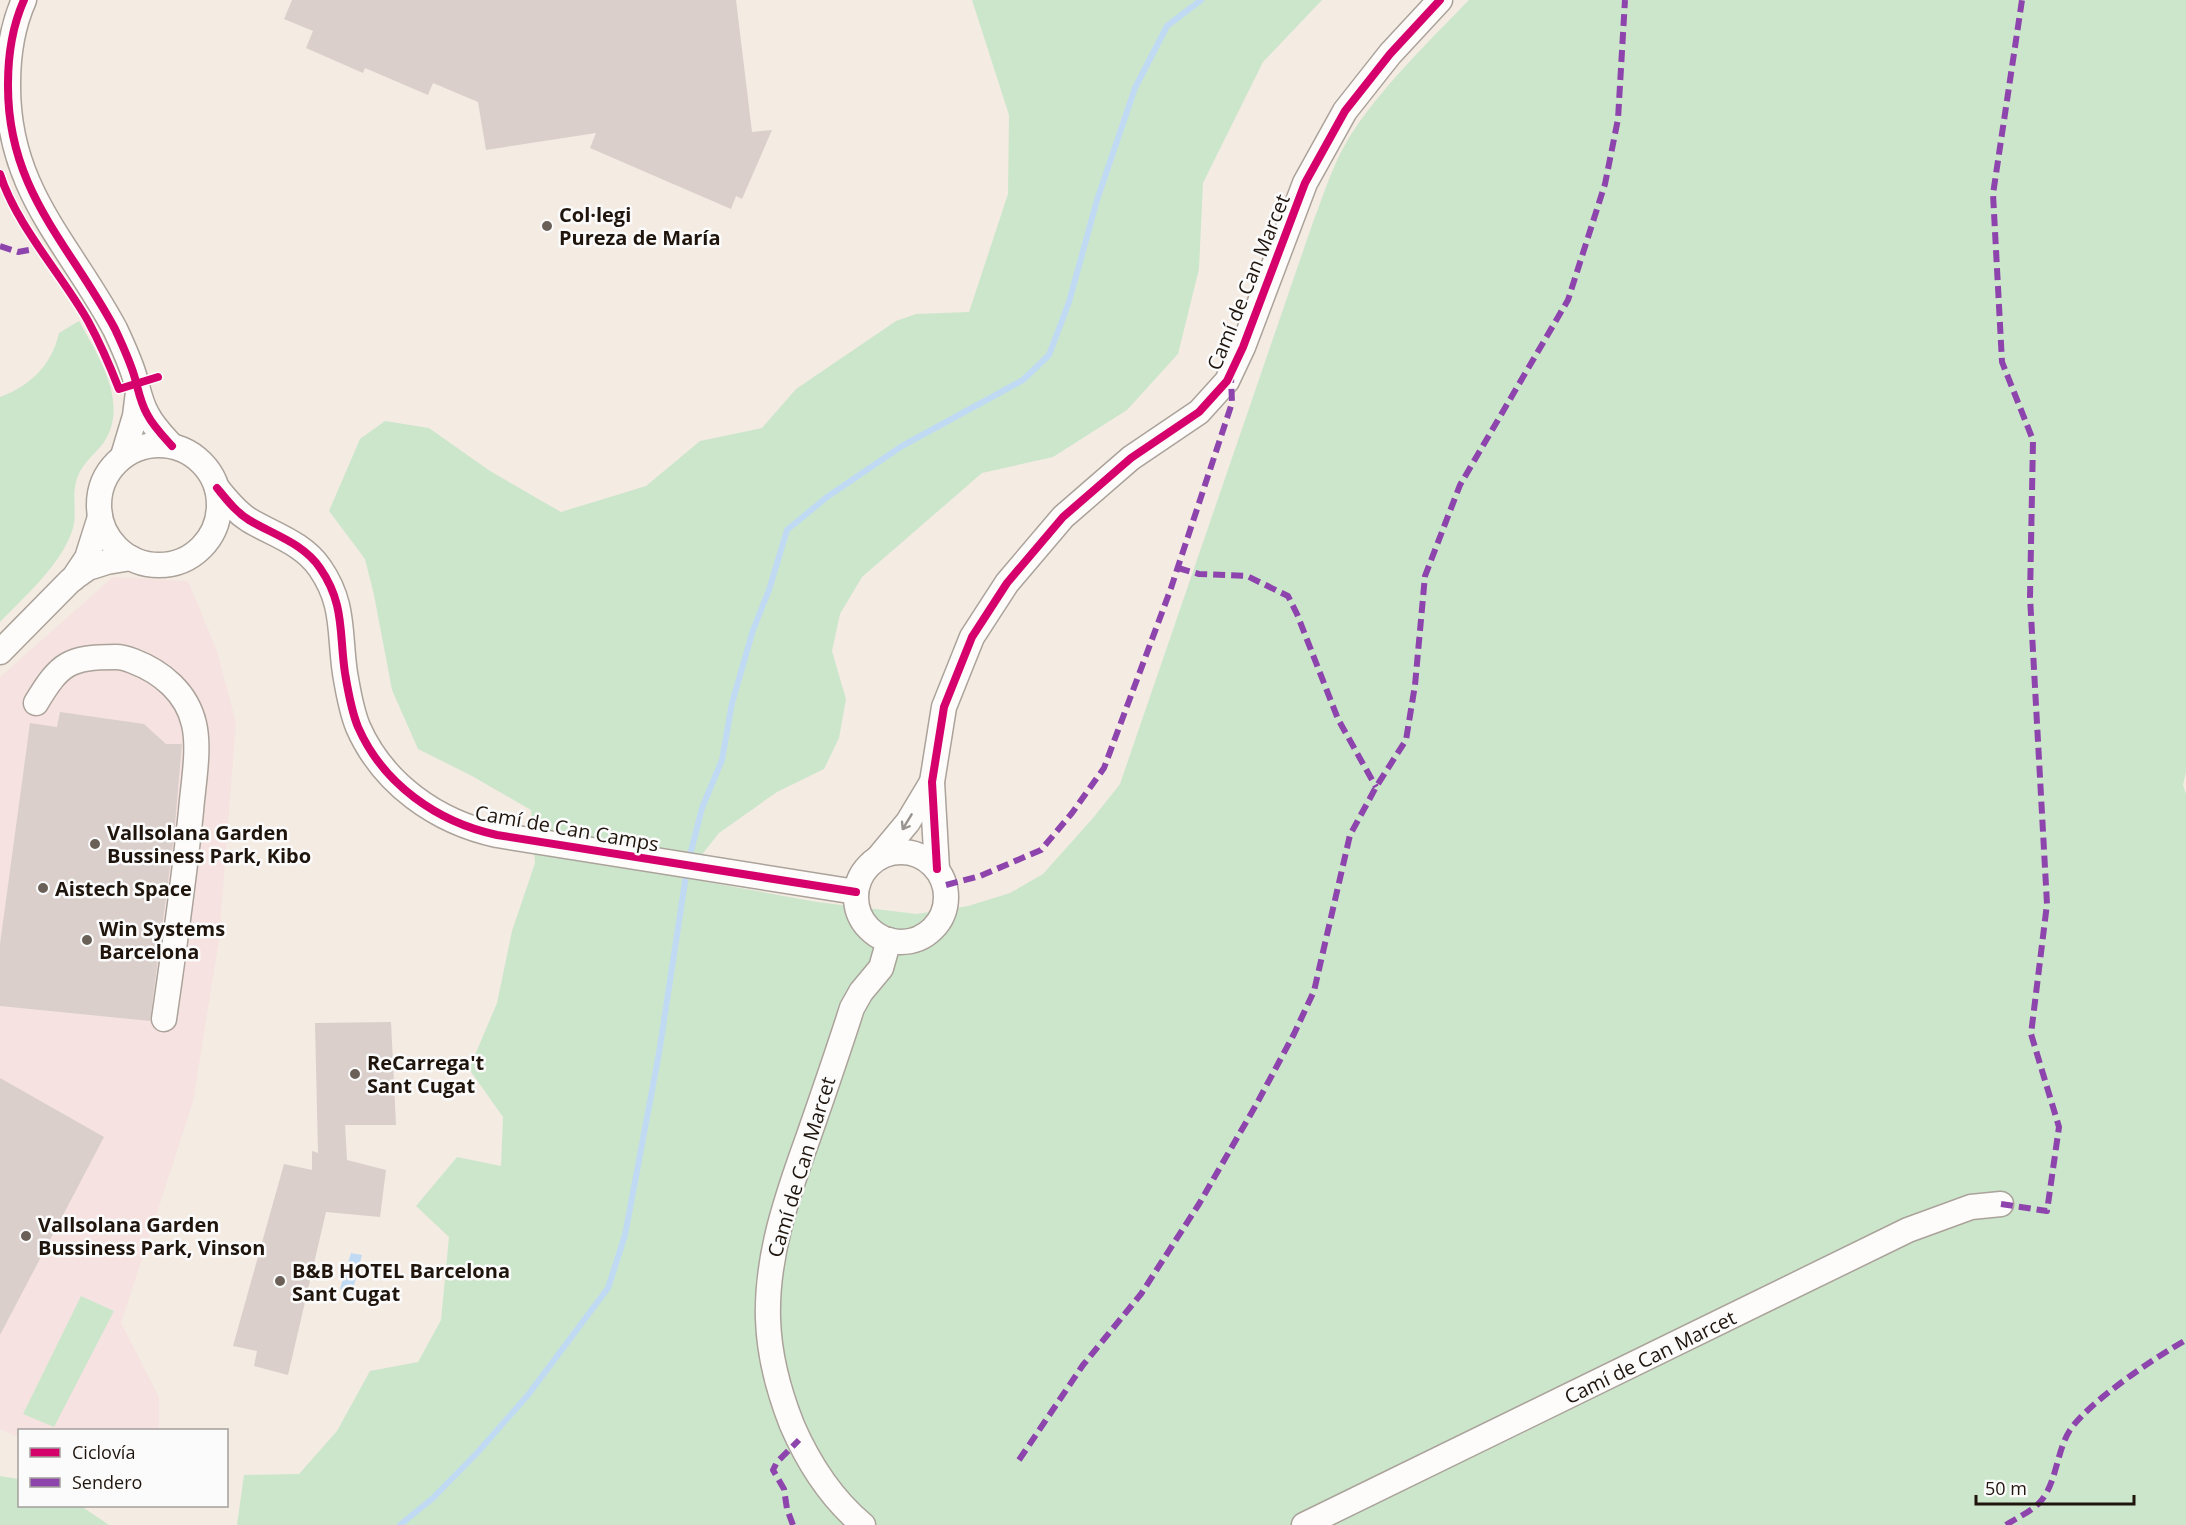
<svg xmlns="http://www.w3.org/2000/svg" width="2186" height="1525" font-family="'Open Sans',sans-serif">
<rect width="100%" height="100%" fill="#f4ebe3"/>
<polygon fill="#f6e3e1" points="113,577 188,581 217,651 236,723 219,940 193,1102 121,1323 159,1397 159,1430 20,1430 19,1438 0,1429 0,677"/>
<g fill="#cce6cc">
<path d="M972,0h350l-59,62 -60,121 -4,86 -21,85 -51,56 -74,47 -71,16 -120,104 -22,37 -8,37 14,48 -7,39 -15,31 -47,23 -58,41 -26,33 -2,13 126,23 100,12 51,-8 42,-13 33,-19 50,-56 27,-34 192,-559c11,-29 21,-62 38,-89 30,-47 80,-96 119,-136h717v772l-3,13 3,9v731h-1949l7,-50 55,-1 38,-43 33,-60 48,-9 23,-42 8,-83 -33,-31 41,-49 44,9 2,-49 -34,-48 28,-66 15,-72 23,-68 -4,-53 -59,-34 -54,-27 -26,-59 -18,-95 -9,-36 -36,-48 31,-72 25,-18 44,7 61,43 71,41 85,-26 54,-45 62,-13 34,-39 100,-68 20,-7 53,-2 39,-118 1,-79z"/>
<path d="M79,321c18,33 48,78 28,116 -8,16 -25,23 -31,45 -4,15 1,32 -3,46 -10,35 -48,68 -73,94v-225c30,-11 52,-32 59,-64z"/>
<polygon points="81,1296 114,1311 54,1427 23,1414"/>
<polygon points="0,1476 19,1479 20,1506 81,1506 109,1525 0,1525"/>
</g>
<polygon fill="#c1daf3" points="351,1253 362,1255 352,1293 340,1289"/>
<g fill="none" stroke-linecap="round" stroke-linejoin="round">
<g stroke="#c1daf3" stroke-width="6">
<polyline points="689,859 702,808 722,760 732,703 753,630 769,590 787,530 827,497 902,446 1023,380 1049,355 1069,302 1097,200 1135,88 1167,26 1201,0"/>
<polyline points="400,1525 433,1498 477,1453 528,1395 608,1288 625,1235 659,1053 687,869"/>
</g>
</g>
<g fill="#dacfcb">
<polygon points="292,0 736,0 752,132 772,130 742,199 736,196 731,209 590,148 596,133 486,150 478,102 433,83 428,95 365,68 363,73 306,48 313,31 284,19"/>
<polygon points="60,712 144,724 166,744 182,744 174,836 150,1021 0,1006 0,944 30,723 57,727"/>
<polygon points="391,1022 396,1125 345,1125 347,1160 386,1170 380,1217 326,1212 288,1375 254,1366 257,1351 233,1346 284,1164 312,1170 312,1151 318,1153 315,1023"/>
<polygon points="0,1078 104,1137 0,1335"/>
</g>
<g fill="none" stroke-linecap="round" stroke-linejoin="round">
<g stroke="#aba29a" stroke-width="27">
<g id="minor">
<path d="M24,0c-12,27 -16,54 -16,84 -1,106 61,159 107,245 7,15 14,30 19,46 4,13 6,27 13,39 6,12 16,22 25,32"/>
<circle cx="159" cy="505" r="60"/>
<polyline points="123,456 135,416 138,392"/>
<path d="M217,488c10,12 19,24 32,32 25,15 54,23 71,48 25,36 19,65 25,105 3,18 6,37 13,54 25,57 79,95 139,108l359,57"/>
<polyline points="73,579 87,558 100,517"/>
<polyline points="0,652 71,580 88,568 107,562 131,558"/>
<path d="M36,703c24,-40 33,-46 80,-46 6,0 12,2 17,4 29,11 54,32 61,63 6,25 -1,61 -3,87 -7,70 -17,139 -27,208"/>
<circle cx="901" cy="897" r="45"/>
<polyline points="878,858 908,822 932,782"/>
<polyline points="937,869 932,782 944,707 972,637 1007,583 1063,517 1131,458 1199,412 1227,381 1243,347 1305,183 1345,111 1390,54 1440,0"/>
<path d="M863,1525c-31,-26 -55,-63 -71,-100 -13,-33 -23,-70 -24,-106 -2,-62 19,-123 40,-181 15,-43 30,-86 44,-130l9,-16 20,-24 8,-28"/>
<polyline points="1304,1525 1908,1230 1971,1207 2001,1204"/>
</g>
</g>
<use href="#minor" stroke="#fdfcfb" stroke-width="24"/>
<g stroke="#8e44ad" stroke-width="6" stroke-dasharray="12 6" stroke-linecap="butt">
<polyline points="0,246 18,252 40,248"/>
<polyline points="1178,568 1199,574 1247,576 1288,596 1297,614 1338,719 1376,787"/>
<polyline points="946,885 980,876 1041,850 1072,813 1104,768 1170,591 1232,403 1231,377"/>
<polyline points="2001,1204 2047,1211 2059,1127 2031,1034 2047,904 2030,597 2033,440 2002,362 1993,194 2022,0"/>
<polyline points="1019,1460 1083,1365 1141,1294 1199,1204 1256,1105 1294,1034 1314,991 1350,835 1376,787 1406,740 1415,685 1425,576 1460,485 1568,300 1605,184 1618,119 1625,0"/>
<polyline points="793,1525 787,1509 784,1489 773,1470 777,1462 799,1440"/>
<path d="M2006,1525c10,-7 25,-13 34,-23 17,-19 16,-50 30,-72 20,-29 84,-72 116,-90"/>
</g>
<g stroke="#fbfbfb" stroke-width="11">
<g id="cycleway">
<path d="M24,0c-12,27 -16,54 -16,84 -1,106 61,159 107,245 7,15 14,30 19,46 4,13 6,27 13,39 6,12 16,22 25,32"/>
<path d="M0,174c16,51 62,101 88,147 12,22 22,45 31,68l39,-12"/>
<path d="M217,488c10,12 19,24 32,32 25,15 54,23 71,48 25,36 19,65 25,105 3,18 6,37 13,54 25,57 79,95 139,108l359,57"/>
<polyline points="937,869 932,782 944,707 972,637 1007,583 1063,517 1131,458 1199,412 1227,381 1243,347 1305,183 1345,111 1390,54 1440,0"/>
</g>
</g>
<use href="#cycleway" stroke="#d6006c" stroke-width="8"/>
</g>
<defs><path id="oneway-shaft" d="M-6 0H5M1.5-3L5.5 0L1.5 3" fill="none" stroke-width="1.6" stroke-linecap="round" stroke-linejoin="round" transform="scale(1.5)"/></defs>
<use stroke="#999490" href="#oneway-shaft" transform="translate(907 822) rotate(121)"/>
<g fill="#6a6058" stroke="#fbfbfb" stroke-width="2">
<circle cx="547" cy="226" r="6"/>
<circle cx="95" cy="844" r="6"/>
<circle cx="43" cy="888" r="6"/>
<circle cx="87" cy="940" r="6"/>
<circle cx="355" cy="1074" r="6"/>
<circle cx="26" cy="1236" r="6"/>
<circle cx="280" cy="1281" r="6"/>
</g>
<g text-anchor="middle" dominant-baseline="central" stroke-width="5" stroke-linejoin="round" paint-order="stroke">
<g font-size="20" font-weight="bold" fill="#1f150d" stroke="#fbfbfb" text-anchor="start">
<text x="559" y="214">Col·legi<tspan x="559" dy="23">Pureza de María</tspan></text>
<text x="107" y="832">Vallsolana Garden<tspan x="107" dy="23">Bussiness Park, Kibo</tspan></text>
<text x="55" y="888">Aistech Space</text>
<text x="99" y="928">Win Systems<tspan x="99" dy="23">Barcelona</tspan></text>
<text x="367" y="1062">ReCarrega't<tspan x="367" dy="23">Sant Cugat</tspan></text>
<text x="38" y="1224">Vallsolana Garden<tspan x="38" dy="23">Bussiness Park, Vinson</tspan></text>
<text x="292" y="1270">B&amp;B HOTEL Barcelona<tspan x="292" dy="23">Sant Cugat</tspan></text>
</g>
<g font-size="20" fill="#1f150d" stroke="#fbfbfb">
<text transform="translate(1248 282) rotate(-68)">Camí de Can Marcet</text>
<text transform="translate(567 828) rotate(10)">Camí de Can Camps</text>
<text transform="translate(801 1167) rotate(-73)">Camí de Can Marcet</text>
<text transform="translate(1650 1357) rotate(-26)">Camí de Can Marcet</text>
</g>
</g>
<rect x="18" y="1429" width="210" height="78" fill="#fbfbfb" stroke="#a39f9c" stroke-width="1.5"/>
<rect x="30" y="1448" width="30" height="9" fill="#d6006c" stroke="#a39f9c" stroke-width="1.5"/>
<text x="72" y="1459" font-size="18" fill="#1f150d">Ciclovía</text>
<rect x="30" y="1478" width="30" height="9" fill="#8e44ad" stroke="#a39f9c" stroke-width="1.5"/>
<text x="72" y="1489" font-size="18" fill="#1f150d">Sendero</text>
<path d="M1976 1495v9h158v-9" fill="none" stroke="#1f150d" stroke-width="3"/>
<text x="1985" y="1495" font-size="18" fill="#1f150d" stroke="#fbfbfb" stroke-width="4.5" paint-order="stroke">50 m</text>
</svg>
